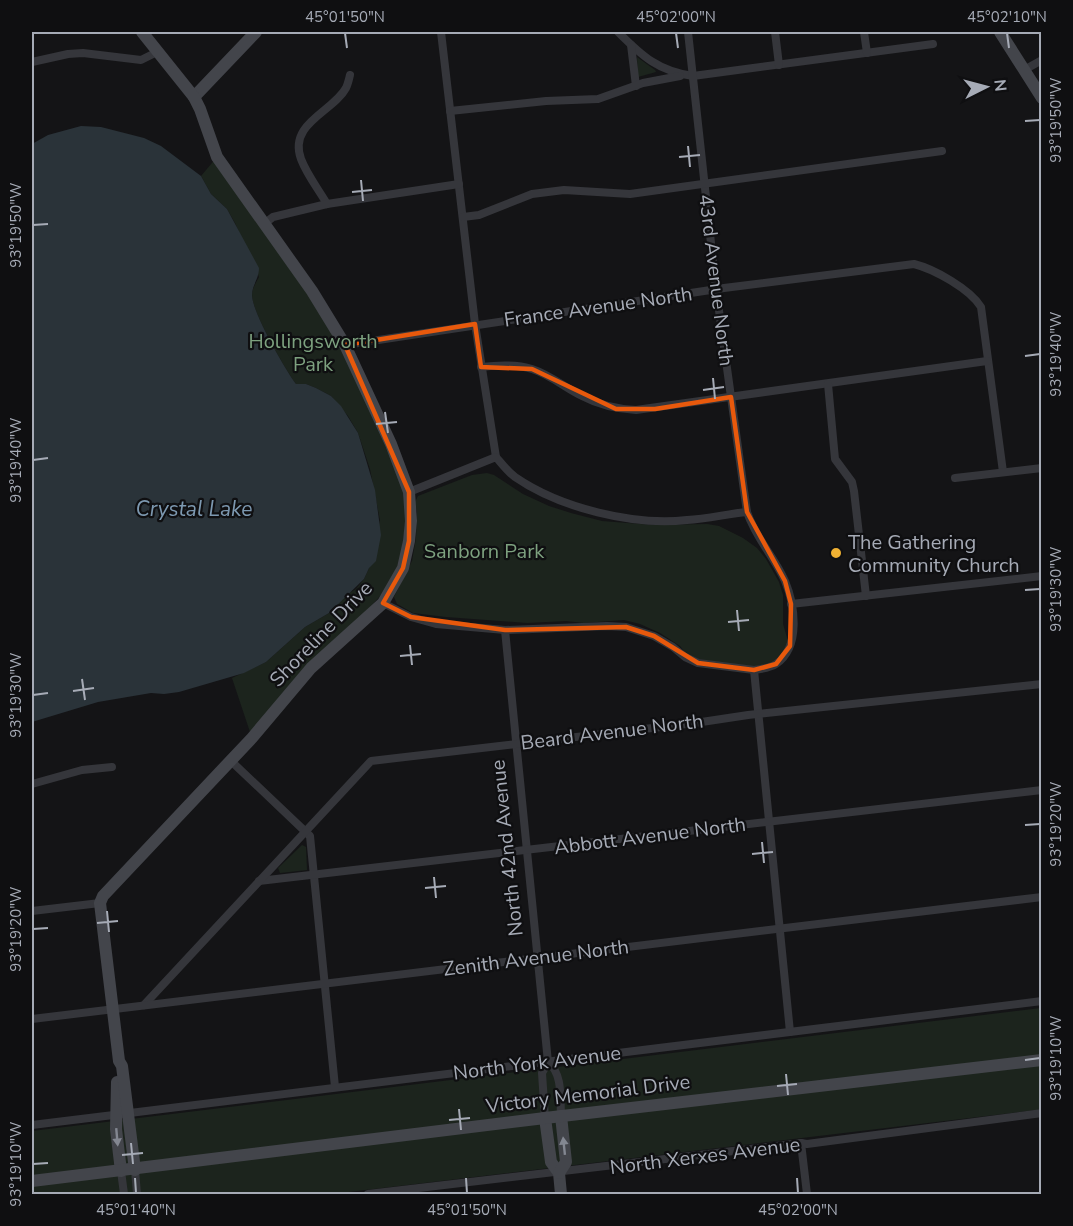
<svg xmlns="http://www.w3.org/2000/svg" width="1073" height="1226" font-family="'Nunito Sans',sans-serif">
<rect width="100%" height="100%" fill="#141416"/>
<g fill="#1c241d">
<polygon points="637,57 655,70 656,72 638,77"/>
<path d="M217,157l128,188 64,147 -10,83 -147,163 -20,-60 34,-16 39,-35 24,-14 18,-19 9,-5 8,-10 5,-11 11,-48 -10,-51 -12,-36 -10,-17 -17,-20 -15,-8 -10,-4h-10c-11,-15 -44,-72 -44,-89 0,-7 4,-12 7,-18l-24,-54 -8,-14 -16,-15 -10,-18z"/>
<polygon points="487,473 494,475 523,494 549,506 571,513 602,521 653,525 707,524 719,526 743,538 757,548 766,559 779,582 783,595 783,624 788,641 787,650 770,664 750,667 698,659 687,655 680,646 660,633 640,624 624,620 584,623 566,621 527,623 446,617 413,613 397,604 394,597 412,561 416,538 417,512 415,502 418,496 472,475"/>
<polygon points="302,845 306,847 307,870 280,873 278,868"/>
<polygon points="1041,1008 1041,1109 1036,1110 332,1194 32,1194 32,1131"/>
</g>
<path fill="#2a3339" d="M81,126l20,1 43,11 17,8 40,30 10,18 16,15 32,59c0,11 -7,17 -7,27 0,17 33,74 44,89h10l10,4 15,8 10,10 17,27 17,57 6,45 -5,26 -7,7 -5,11 -35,34 -24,14 -39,35 -22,11 -65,19 -15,2 -13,-1 -53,9 -66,20v-578l16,-9z"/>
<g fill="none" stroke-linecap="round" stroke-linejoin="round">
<g stroke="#35363b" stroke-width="8">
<polyline points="441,32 475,324 496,457"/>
<path d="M618,32c24,24 40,39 75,44l240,-32"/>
<path d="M688,32l28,257 31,223c9,27 27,44 38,69 10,24 16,66 -9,83 -6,4 -14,5 -22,6l36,362"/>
<polyline points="775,32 779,65"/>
<polyline points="864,32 867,53"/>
<polyline points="631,45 636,86"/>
<polyline points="32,62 68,54 83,53 141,60 157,52"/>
<polyline points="1024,70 1042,60"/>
<polyline points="450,111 546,101 598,99 643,83 680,76"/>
<path d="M327,204c-8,-14 -20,-29 -26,-45 -13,-36 32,-47 45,-71 2,-4 3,-9 4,-13"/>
<polyline points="463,217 479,215 532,194 564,190 630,194 942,151"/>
<polyline points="264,224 273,217 327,204 459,184"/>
<path d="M345,345l379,-57 190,-24c20,5 56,25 67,43l22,165"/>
<path d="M481,367c17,-2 35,-3 51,2 19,6 33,19 50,27 17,9 34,13 54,14l351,-49"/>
<polyline points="828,384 835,459 852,482 854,491 866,596"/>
<polyline points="955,478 1042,468"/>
<path d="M409,492l87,-35c6,7 12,15 19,20 45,31 118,49 172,43 20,-1 40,-6 60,-8"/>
<polyline points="383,603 411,617 436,624 505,630 607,626 626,627 654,636 673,647 685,657 698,663 754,670"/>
<polyline points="791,604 1042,576"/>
<polyline points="505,630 548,1062 542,1073 545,1118"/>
<polyline points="231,761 310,836 335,1087"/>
<polyline points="32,784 82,770 112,767"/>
<polyline points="259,881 1042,790"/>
<polyline points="32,911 100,903"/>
<polyline points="144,1005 371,761 695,723 748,715 1042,684"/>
<polyline points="32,1019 1042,897"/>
<path d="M548,1062c15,12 12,36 13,54"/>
<polyline points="32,1125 1042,1001"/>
<polyline points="801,1143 807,1194"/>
<polyline points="135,1170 137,1194"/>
<polyline points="121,1171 124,1194"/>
<polyline points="368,1194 801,1143 807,1144 1042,1113"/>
</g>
<g stroke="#43454b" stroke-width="12">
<polyline points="1000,32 1042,98"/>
<polyline points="194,97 256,32"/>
<polyline points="117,1082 116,1129 121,1171"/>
<polyline points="545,1118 551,1162 559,1173 561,1194"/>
<polyline points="135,1170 122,1066 119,1061 100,903 103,896 252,738 311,668 383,603 403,568 409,541 411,521 409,492 391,444 345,345 312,291 217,157 200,109 194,97 142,32"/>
<polyline points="559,1173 566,1162 561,1116"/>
<polyline points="32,1181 545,1118 1042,1060"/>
</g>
</g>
<defs><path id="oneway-solid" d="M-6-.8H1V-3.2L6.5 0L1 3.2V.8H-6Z" transform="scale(1.5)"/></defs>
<g fill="#838791">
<use href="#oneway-solid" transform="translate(117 1137) rotate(85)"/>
<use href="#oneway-solid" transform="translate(564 1146) rotate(-96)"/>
</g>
<path fill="none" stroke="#e8590c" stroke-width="4.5" stroke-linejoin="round" d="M475,324l6,43 51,2 84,40h39l76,-12 16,115 38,69 6,23 -1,42 -14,18 -22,6 -56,-7 -44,-27 -28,-9 -121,3 -94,-13 -28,-14 20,-35 6,-27v-49l-64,-147z"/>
<path fill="none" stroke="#a6abb6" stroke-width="2" d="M345,33l2,15M676,33l2,15M1007,33l2,15M1025,121l15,-1M688,146l2,21M679,157l21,-2M361,180l2,21M352,192l20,-2M33,225l15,-1M1025,356l15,-2M713,378l2,21M703,390l21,-3M385,412l3,21M376,424l21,-2M33,460l15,-2M1025,590l15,-1M737,610l2,21M728,622l21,-2M410,645l2,20M400,656l21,-2M82,679l3,21M73,691l21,-3M33,695l15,-2M1025,825l15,-1M762,842l2,21M752,854l21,-2M434,877l2,21M425,888l21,-2M107,911l2,21M97,923l21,-2M33,929l15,-1M1025,1060l15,-2M786,1074l2,21M777,1086l20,-2M459,1109l2,21M449,1120l21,-2M131,1143l2,21M122,1155l21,-2M33,1164l15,-1M135,1178l1,15M466,1178l1,15M797,1178l1,15"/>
<circle fill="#efb133" stroke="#0f0f11" stroke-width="2" cx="836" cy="553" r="6"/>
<g text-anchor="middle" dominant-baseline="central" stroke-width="4.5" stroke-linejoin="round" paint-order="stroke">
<g font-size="20" fill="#a6abb6" stroke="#0f0f11">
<text transform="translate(716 280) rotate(83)">43rd Avenue North</text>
<text transform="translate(598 307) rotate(-8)">France Avenue North</text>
<text transform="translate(321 634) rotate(-46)">Shoreline Drive</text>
<text transform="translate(612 732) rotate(-7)">Beard Avenue North</text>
<text transform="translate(650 836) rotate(-7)">Abbott Avenue North</text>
<text transform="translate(507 848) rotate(-96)">North 42nd Avenue</text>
<text transform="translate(536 958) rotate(-7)">Zenith Avenue North</text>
<text transform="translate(537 1063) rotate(-7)">North York Avenue</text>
<text transform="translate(588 1094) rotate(-7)">Victory Memorial Drive</text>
<text transform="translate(705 1156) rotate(-7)">North Xerxes Avenue</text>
</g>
<g font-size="20" fill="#7da17f" stroke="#0f0f11">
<text x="313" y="341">Hollingsworth<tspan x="313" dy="23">Park</tspan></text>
<text x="484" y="551">Sanborn Park</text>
</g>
<g font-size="20" fill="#a6abb6" stroke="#0f0f11" text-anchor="start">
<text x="848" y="542">The Gathering<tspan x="848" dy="23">Community Church</tspan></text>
</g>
<g font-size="21" font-style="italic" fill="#7d99b1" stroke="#0f0f11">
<text x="194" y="509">Crystal Lake</text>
</g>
</g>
<rect width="1073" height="1226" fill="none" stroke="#0f0f11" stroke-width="66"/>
<g transform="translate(986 87) rotate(84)" stroke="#0f0f11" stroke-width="4.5" paint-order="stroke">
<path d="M0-4.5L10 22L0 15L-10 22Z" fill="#a6abb6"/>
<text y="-9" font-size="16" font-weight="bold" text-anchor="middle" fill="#a6abb6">N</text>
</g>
<rect x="33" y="33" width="1007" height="1160" fill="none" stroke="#a6abb6" stroke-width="2"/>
<g font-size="15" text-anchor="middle" fill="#a6abb6">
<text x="345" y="22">45°01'50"N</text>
<text x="676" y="22">45°02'00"N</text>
<text x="1007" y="22">45°02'10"N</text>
<text transform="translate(1056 120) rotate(-90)" y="5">93°19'50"W</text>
<text transform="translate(16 225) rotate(-90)" y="5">93°19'50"W</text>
<text transform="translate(1056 354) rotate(-90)" y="5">93°19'40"W</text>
<text transform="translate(16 460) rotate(-90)" y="5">93°19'40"W</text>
<text transform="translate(1056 589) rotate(-90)" y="5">93°19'30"W</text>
<text transform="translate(16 695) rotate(-90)" y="5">93°19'30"W</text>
<text transform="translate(1056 824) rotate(-90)" y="5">93°19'20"W</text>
<text transform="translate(16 929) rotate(-90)" y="5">93°19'20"W</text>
<text transform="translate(1056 1058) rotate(-90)" y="5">93°19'10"W</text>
<text transform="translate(16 1164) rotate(-90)" y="5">93°19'10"W</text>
<text x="136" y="1215">45°01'40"N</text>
<text x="467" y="1215">45°01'50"N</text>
<text x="798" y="1215">45°02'00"N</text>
</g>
</svg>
